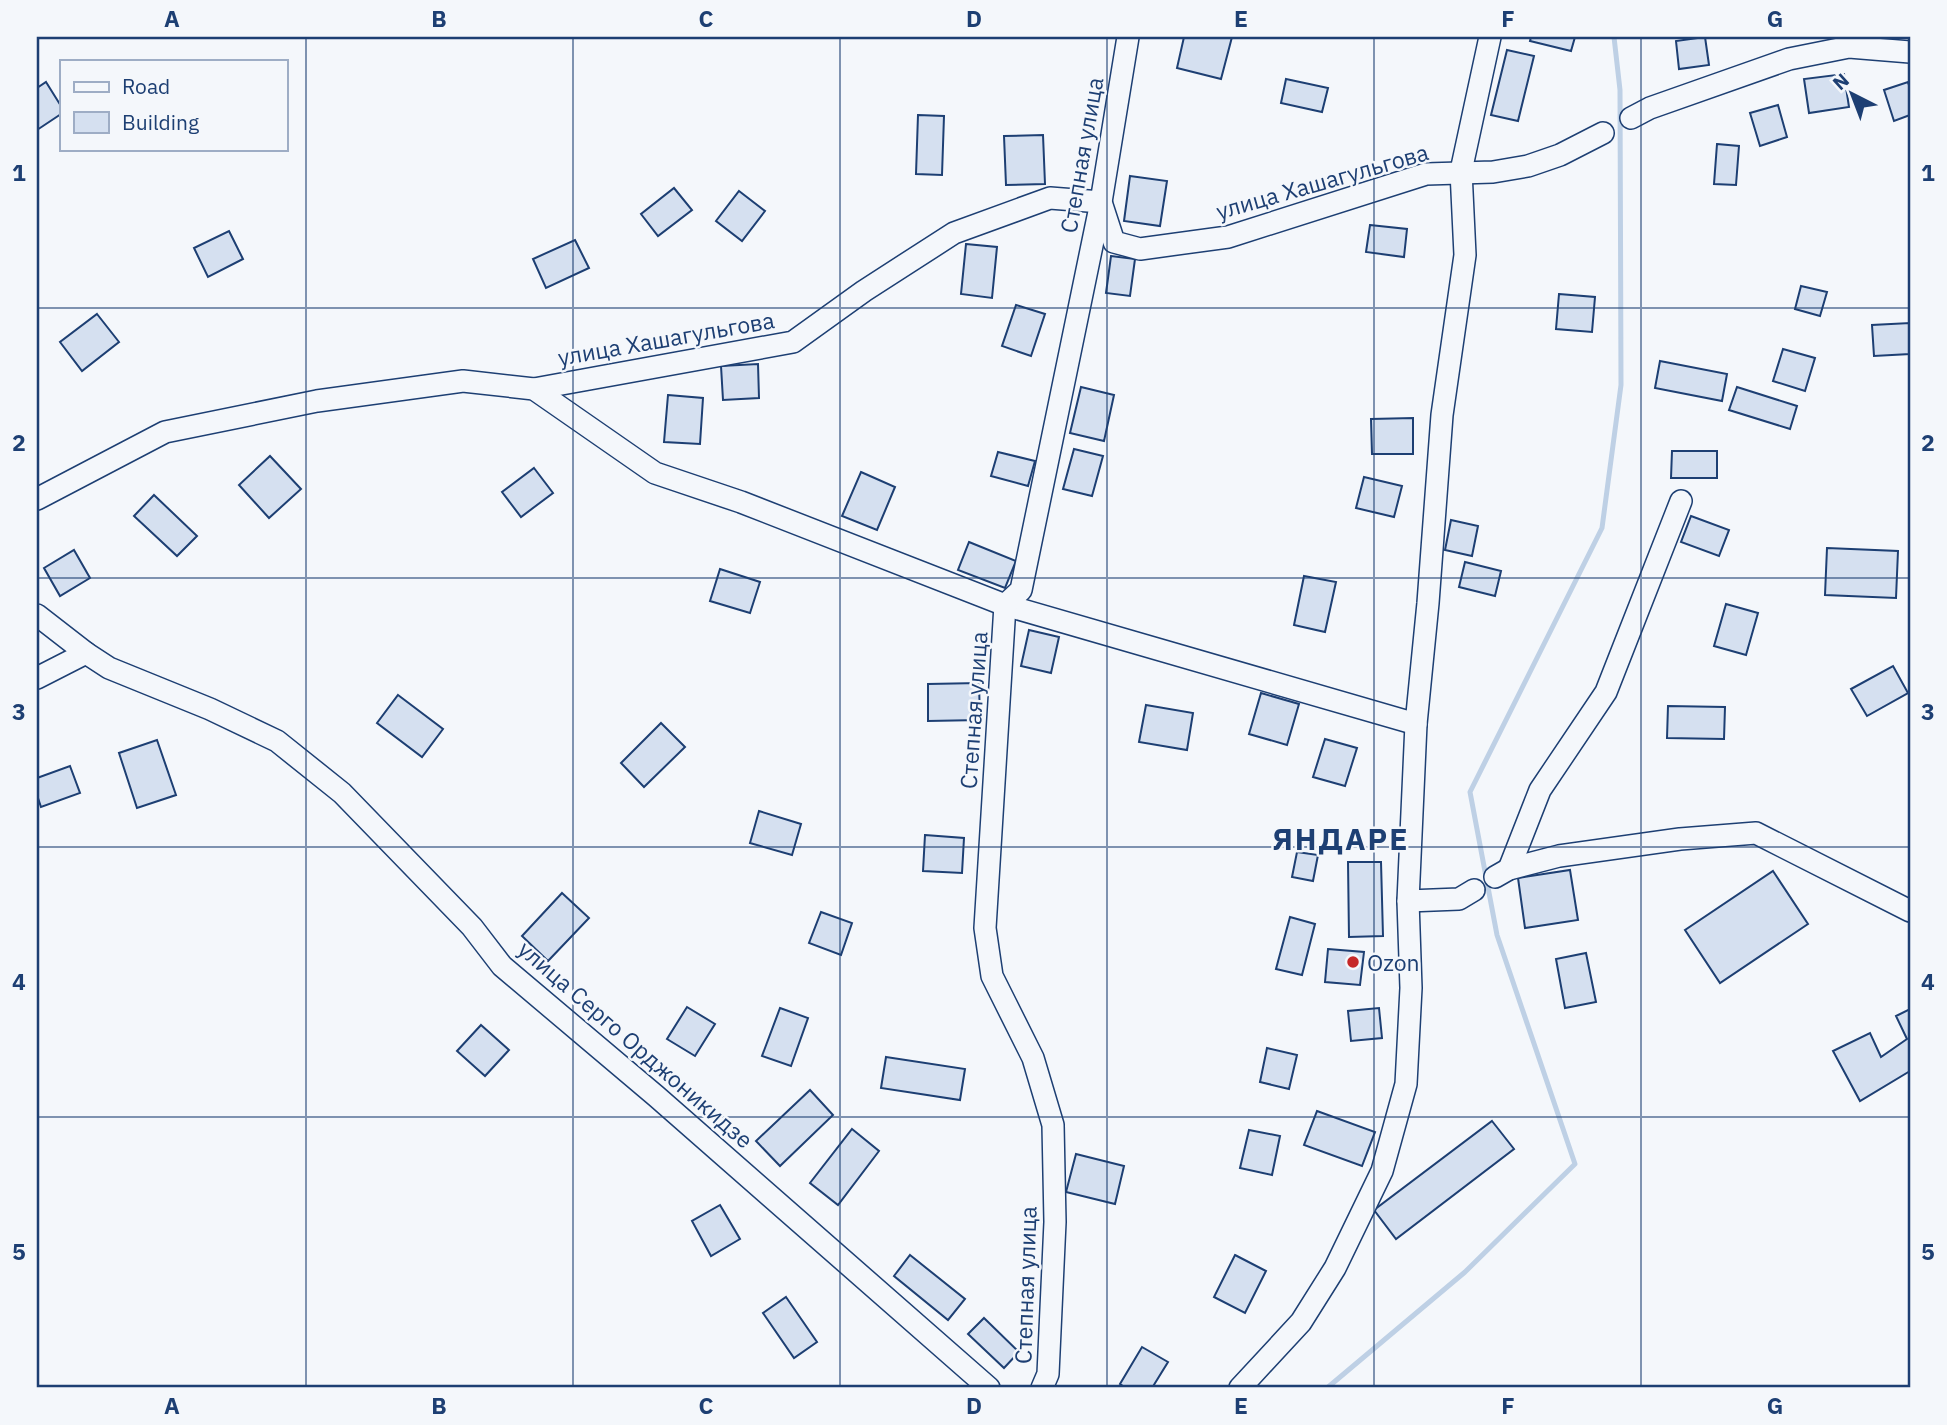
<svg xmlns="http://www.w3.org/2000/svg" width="1947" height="1425" font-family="'IBM Plex Sans',sans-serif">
<rect width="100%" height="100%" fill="#f4f7fb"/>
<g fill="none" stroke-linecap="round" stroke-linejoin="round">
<polyline stroke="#bed0e5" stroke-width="5" points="1327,1388 1465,1272 1575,1164 1497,935 1470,792 1602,528 1621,385 1620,90 1614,37"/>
</g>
<g fill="#d5e0f0" stroke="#1d3f73" stroke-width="2">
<polygon points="1184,37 1232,37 1221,79 1177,68"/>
<polygon points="1531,37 1575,37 1571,51 1530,41"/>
<polygon points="1705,37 1709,65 1679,69 1676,41"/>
<polygon points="1507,50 1534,56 1518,121 1491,115"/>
<polygon points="1844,74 1849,107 1809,113 1804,79"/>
<polygon points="1286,79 1328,88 1322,112 1281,103"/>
<polygon points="46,82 61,106 61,114 37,130 37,88"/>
<polygon points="1908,82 1910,89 1910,115 1894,121 1884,90"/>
<polygon points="1778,105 1787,137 1760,146 1750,113"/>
<polygon points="918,115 944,116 942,175 916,174"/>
<polygon points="1043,135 1045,184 1006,185 1004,136"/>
<polygon points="1717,144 1739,146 1736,185 1714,184"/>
<polygon points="1130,176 1167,181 1160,226 1124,221"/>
<polygon points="674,188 692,210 658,236 641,214"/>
<polygon points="739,191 765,211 742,241 716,221"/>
<polygon points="1370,225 1407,229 1404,257 1366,252"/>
<polygon points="229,231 243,259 208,277 194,248"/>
<polygon points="575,240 589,268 546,288 533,259"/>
<polygon points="966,244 997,247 992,298 961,294"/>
<polygon points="1111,256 1135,259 1130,296 1106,293"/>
<polygon points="1801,286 1827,292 1820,316 1795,309"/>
<polygon points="1559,294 1595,297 1592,332 1556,329"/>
<polygon points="1016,305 1045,314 1031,356 1002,346"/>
<polygon points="97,314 119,342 82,371 60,342"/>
<polygon points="1910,323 1910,354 1874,356 1872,325"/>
<polygon points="1783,349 1815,358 1805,391 1773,381"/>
<polygon points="1660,361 1727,374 1722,401 1655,388"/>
<polygon points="758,364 759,398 723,400 721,366"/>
<polygon points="1081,387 1114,395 1104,441 1070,433"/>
<polygon points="1737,387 1797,406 1790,429 1729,410"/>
<polygon points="668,395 703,398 700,444 664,442"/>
<polygon points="1413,418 1413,454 1372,454 1371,419"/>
<polygon points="1074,449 1103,456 1092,496 1063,489"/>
<polygon points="1672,451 1717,451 1717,478 1671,478"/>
<polygon points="998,452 1035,461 1028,486 991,476"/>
<polygon points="270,456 301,489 269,518 239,485"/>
<polygon points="534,468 553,493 521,517 502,492"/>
<polygon points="861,472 895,487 877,530 842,516"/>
<polygon points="1364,477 1402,486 1394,517 1356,508"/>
<polygon points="154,495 197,536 177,556 134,516"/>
<polygon points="1691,516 1729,530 1719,556 1681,542"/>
<polygon points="1451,520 1478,526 1472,556 1445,550"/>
<polygon points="969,542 1016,561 1005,588 958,570"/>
<polygon points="1827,548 1898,551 1896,598 1825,595"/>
<polygon points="74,550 90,578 60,596 44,568"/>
<polygon points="1465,562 1501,571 1495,596 1459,587"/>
<polygon points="720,569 760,582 750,613 710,601"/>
<polygon points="1304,576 1336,582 1325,632 1294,625"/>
<polygon points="1726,604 1758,613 1746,655 1714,646"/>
<polygon points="1029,630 1059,637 1051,673 1021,666"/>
<polygon points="1893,666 1908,693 1867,716 1851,689"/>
<polygon points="979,683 980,720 928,721 928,684"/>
<polygon points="1261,693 1299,704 1287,745 1249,734"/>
<polygon points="398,695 443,729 422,757 377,723"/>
<polygon points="1146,705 1193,713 1187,750 1139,742"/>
<polygon points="1668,706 1725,707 1724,739 1667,738"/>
<polygon points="661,723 685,747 644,787 621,763"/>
<polygon points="1325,739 1357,748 1345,786 1313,777"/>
<polygon points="157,740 176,795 137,808 119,753"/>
<polygon points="70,766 80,793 41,807 37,795 37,778"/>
<polygon points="759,811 801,824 792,855 750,843"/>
<polygon points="925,835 964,838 962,873 923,871"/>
<polygon points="1297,852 1318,855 1313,881 1292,877"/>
<polygon points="1348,862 1381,862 1383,936 1349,937"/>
<polygon points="1570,870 1578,920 1525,928 1518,878"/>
<polygon points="1773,871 1808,924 1720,983 1685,930"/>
<polygon points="562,893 589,918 548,961 522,936"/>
<polygon points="821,912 852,923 841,955 809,943"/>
<polygon points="1290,917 1315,924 1302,975 1276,969"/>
<polygon points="1328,949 1364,952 1360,985 1325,982"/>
<polygon points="1586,953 1596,1002 1565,1008 1556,959"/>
<polygon points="687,1007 715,1024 695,1056 667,1039"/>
<polygon points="780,1008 808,1018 791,1066 762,1056"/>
<polygon points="1379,1008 1382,1038 1351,1041 1348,1011"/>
<polygon points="1910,1009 1910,1071 1860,1101 1833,1051 1870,1033 1881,1057 1907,1039 1896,1016"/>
<polygon points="481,1025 509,1050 485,1076 457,1051"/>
<polygon points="1267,1048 1297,1055 1289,1089 1260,1082"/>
<polygon points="886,1057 965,1069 960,1100 881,1088"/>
<polygon points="810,1090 833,1115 780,1166 756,1141"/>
<polygon points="1317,1111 1375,1132 1362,1166 1304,1145"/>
<polygon points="1492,1121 1514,1149 1396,1239 1374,1210"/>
<polygon points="852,1129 879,1151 838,1205 810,1183"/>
<polygon points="1249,1130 1280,1136 1272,1175 1240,1168"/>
<polygon points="1076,1154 1124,1166 1115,1204 1066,1192"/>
<polygon points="720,1205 740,1239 711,1256 692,1221"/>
<polygon points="910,1255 965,1299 948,1320 894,1276"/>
<polygon points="1235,1255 1266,1271 1245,1313 1214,1297"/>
<polygon points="786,1297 817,1342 794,1358 763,1313"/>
<polygon points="984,1318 1019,1352 1004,1368 968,1334"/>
<polygon points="1142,1347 1168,1362 1152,1388 1126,1388 1120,1384"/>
</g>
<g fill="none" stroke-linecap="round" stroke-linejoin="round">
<g stroke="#1d3f73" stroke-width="24">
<g id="minor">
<polyline points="1631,118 1650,108 1789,59 1849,47 1910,52"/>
<polyline points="534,389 793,342 864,291 954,233 1050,198 1101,202 1114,242 1140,249 1228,237 1426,174 1493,172 1528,166 1560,155 1603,133"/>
<polyline points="37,499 165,432 317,401 463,381 534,389 655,473 741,502 1005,605 1416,724"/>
<polyline points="37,615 86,653 109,668 210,709 277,741 342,793 472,927 502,966 656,1096 989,1388"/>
<polyline points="37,678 86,653"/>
<polyline points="1509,869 1540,790 1606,692 1681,501"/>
<polyline points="1495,877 1509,869 1559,856 1680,839 1756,833 1910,911"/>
<polyline points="1408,901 1459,899 1474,890"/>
<polyline points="1042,1388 1048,1374 1055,1222 1053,1125 1033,1058 992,976 985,928 1005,605 1021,590 1101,202 1128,37"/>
<polyline points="1240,1388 1301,1322 1335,1268 1382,1171 1406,1084 1411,988 1408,901 1416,724 1428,603 1442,415 1465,255 1461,171 1490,37"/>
</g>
</g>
<use href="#minor" stroke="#f4f7fb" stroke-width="21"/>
</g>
<path fill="none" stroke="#1d3f73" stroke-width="2" stroke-opacity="0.55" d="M306,37v1351M573,37v1351M840,37v1351M1107,37v1351M1374,37v1351M1641,37v1351M37,308h1873M37,578h1873M37,847h1873M37,1117h1873"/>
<circle fill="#c62828" stroke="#f4f7fb" stroke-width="2.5" cx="1353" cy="962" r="7"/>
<g text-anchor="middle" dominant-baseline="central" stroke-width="5" stroke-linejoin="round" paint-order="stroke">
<g font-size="23" fill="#1d3f73" stroke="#f4f7fb">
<text transform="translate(1081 155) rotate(-80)">Степная улица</text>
<text transform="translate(1322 181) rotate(-16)">улица Хашагульгова</text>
<text transform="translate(666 338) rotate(-10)">улица Хашагульгова</text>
<text transform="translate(973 710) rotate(-86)">Степная улица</text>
<text transform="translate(636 1044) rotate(41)">улица Серго Орджоникидзе</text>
<text transform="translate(1025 1285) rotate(-88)">Степная улица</text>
</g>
<g font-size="23" fill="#1d3f73" stroke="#f4f7fb" text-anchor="start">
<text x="1367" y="962">Ozon</text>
</g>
<g font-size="30" font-weight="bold" letter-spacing="2" fill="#1d3f73" stroke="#f4f7fb">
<text x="1341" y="838">ЯНДАРЕ</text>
</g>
</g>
<rect width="1947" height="1425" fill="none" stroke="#f4f7fb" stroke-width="77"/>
<rect x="60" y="60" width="228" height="91" fill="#f4f7fb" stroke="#9eadc5" stroke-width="2"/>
<rect x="74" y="82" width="35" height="10" fill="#f4f7fb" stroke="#9eadc5" stroke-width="2"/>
<text x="122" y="94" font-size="21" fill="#1d3f73">Road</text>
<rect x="74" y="112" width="35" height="21" fill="#d5e0f0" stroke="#9eadc5" stroke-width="2"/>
<text x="122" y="130" font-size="21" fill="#1d3f73">Building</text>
<g transform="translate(1852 94) rotate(318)" stroke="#f4f7fb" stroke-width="5" paint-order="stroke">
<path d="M0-5L12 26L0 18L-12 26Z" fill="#1d3f73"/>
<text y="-10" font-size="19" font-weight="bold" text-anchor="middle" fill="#1d3f73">N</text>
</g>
<rect x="38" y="38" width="1871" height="1348" fill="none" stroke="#1d3f73" stroke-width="2.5"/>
<g font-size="23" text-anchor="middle" font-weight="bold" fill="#1d3f73">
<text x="172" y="27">A</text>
<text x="439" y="27">B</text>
<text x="706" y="27">C</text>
<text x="974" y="27">D</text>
<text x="1241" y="27">E</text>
<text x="1508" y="27">F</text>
<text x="1775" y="27">G</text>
<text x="19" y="181">1</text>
<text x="1928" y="181">1</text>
<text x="19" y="451">2</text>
<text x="1928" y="451">2</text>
<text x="19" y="720">3</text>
<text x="1928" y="720">3</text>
<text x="19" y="990">4</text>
<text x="1928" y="990">4</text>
<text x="19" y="1260">5</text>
<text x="1928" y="1260">5</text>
<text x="172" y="1414">A</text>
<text x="439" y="1414">B</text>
<text x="706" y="1414">C</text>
<text x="974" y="1414">D</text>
<text x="1241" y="1414">E</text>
<text x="1508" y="1414">F</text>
<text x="1775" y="1414">G</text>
</g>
</svg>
